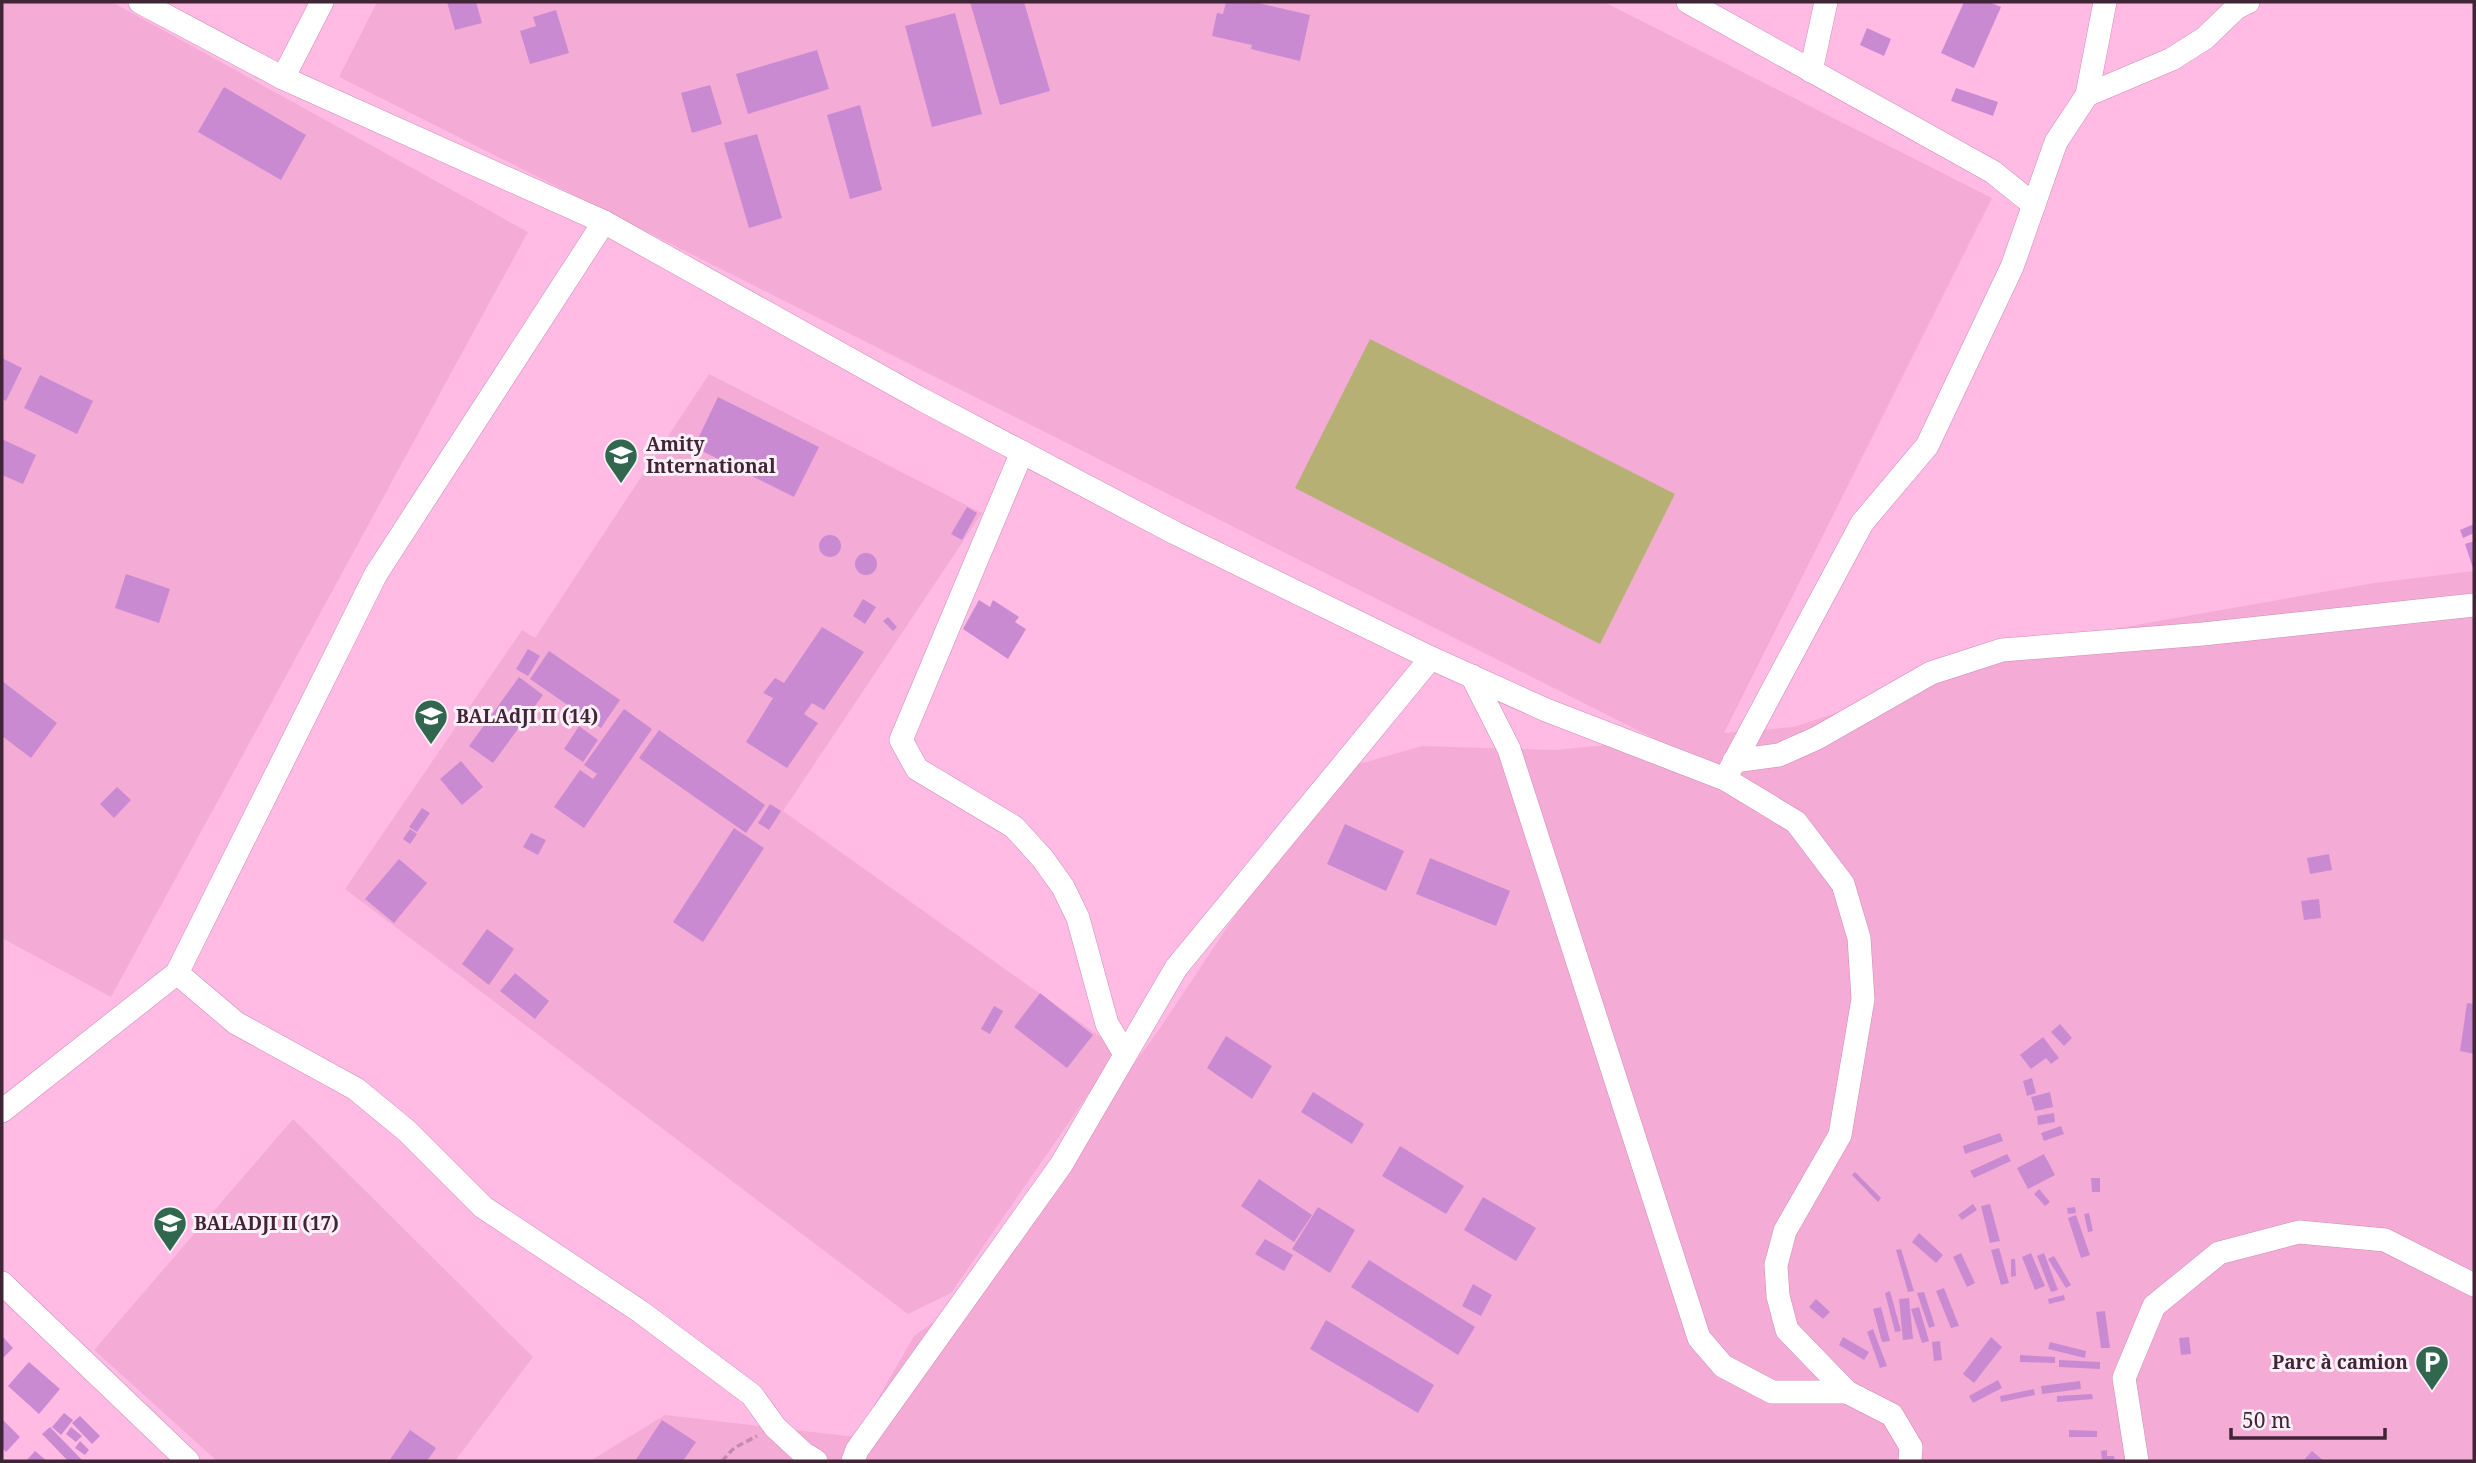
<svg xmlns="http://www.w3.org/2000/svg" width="2476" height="1463" font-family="'Noto Serif',serif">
<rect width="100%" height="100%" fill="#ffbbe4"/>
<g fill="#f4acd7">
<polygon points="2,2 112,2 528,232 111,997 2,938"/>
<polygon points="377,2 1604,2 1992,198 1724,733 1794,727 2056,639 2374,583 2474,571 2474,1461 590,1461 665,1415 856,1437 914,1336 975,1292 1054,1174 1158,1031 1331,772 1422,746 1555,750 1657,740 339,77"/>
<polygon points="709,374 982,513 783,811 1119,1050 951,1293 908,1314 345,889 522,630 535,638"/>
<polygon points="293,1119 533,1357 455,1461 217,1461 94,1350"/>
</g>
<polygon fill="#b7b074" points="1370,339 1675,494 1600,644 1295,488"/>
<g fill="#c98ad2">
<polygon points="447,2 476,2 482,23 455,30"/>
<polygon points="970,2 1024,2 1050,91 1000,105"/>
<polygon points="1226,2 1254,2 1310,15 1300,61 1251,49 1252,45 1212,36 1217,13 1223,14"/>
<polygon points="1964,2 1989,2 2001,7 1974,68 1941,53"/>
<polygon points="556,10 569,53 530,64 520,31 536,26 533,17"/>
<polygon points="955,13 982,114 932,127 905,26"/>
<polygon points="1867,28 1891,39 1884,56 1860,45"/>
<polygon points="817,50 829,89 748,114 736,74"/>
<polygon points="710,85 722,124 692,133 681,93"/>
<polygon points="224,87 306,135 281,180 198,132"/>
<polygon points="1956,88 1998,102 1993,116 1951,101"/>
<polygon points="860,105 882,190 850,199 827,115"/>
<polygon points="757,134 782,218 749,228 724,143"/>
<polygon points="2,358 22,368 6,401 2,399"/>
<polygon points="40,375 93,401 77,434 24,408"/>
<polygon points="718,397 819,447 794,497 694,447"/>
<polygon points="2,439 36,455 23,484 2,475"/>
<polygon points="967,507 977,513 962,540 951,534"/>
<polygon points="2474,524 2474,533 2463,538 2460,530"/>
<circle cx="830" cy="546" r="11"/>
<polygon points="2474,541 2474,571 2465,544"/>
<circle cx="866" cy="564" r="11"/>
<polygon points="126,574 170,589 159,623 115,608"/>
<polygon points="863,599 876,607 865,624 853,616"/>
<polygon points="979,600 990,607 993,600 1019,617 1015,622 1026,629 1008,659 963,629"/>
<polygon points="888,617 897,627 893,631 883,621"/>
<polygon points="822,627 864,652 824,710 812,703 804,714 818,723 787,768 746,742 773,698 763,693 775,678 784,683"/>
<polygon points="528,649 540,656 528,676 516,669"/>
<polygon points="549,651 620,700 601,728 530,679"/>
<polygon points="519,677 543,695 493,763 469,746"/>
<polygon points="2,681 57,723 31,758 2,736"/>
<polygon points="624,709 652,729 584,828 554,807 580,770 593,779 597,774 584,765"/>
<polygon points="579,726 598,740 583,762 564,749"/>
<polygon points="659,730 765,805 746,833 639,758"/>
<polygon points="461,761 483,787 462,805 440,779"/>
<polygon points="117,787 131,800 114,818 100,804"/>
<polygon points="770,804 781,811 769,830 758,823"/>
<polygon points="422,808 430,813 417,832 409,827"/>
<polygon points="1345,824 1404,851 1386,891 1327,864"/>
<polygon points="734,828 764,848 703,942 673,922"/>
<polygon points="410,829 417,834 410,844 403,839"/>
<polygon points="531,833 546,840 538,855 523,847"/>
<polygon points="2329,854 2332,870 2310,874 2307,858"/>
<polygon points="1430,858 1510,891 1496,926 1416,894"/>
<polygon points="399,859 427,883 394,923 365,899"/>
<polygon points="2319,899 2321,918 2304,920 2301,901"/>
<polygon points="487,929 514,949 489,985 462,964"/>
<polygon points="515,973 549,1001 535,1019 500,991"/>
<polygon points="1040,993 1093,1035 1067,1068 1014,1027"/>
<polygon points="2467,1003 2474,1004 2474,1054 2460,1051"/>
<polygon points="994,1006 1003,1011 990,1034 981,1029"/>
<polygon points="2060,1024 2072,1038 2064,1046 2051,1032"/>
<polygon points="1226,1036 1272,1066 1252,1099 1207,1068"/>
<polygon points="2043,1037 2059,1058 2051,1064 2046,1058 2031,1069 2020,1055"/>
<polygon points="2032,1078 2036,1093 2027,1096 2023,1081"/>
<polygon points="1313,1092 1364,1124 1352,1144 1301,1112"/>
<polygon points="2050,1092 2053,1107 2035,1111 2031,1097"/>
<polygon points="2054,1113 2055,1122 2038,1125 2037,1116"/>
<polygon points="2061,1126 2064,1134 2044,1141 2041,1133"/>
<polygon points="2000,1133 2003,1141 1965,1154 1963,1146"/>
<polygon points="1400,1146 1464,1186 1446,1214 1382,1176"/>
<polygon points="2007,1154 2011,1161 1974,1178 1970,1171"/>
<polygon points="2044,1154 2055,1175 2028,1189 2017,1168"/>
<polygon points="1855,1172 1881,1198 1878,1202 1852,1175"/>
<polygon points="2091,1178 2100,1178 2100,1192 2092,1192"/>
<polygon points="1259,1179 1312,1215 1294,1242 1241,1206"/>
<polygon points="2039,1189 2050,1202 2045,1206 2034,1194"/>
<polygon points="1483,1197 1536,1228 1516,1261 1464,1230"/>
<polygon points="1973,1204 1977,1210 1962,1220 1958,1215"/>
<polygon points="1990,1204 2000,1241 1990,1243 1981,1206"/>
<polygon points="1318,1207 1355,1230 1330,1273 1292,1249"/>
<polygon points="2075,1207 2076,1213 2068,1214 2067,1208"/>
<polygon points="2089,1213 2093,1231 2088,1232 2084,1214"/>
<polygon points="2076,1215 2090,1255 2081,1258 2068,1218"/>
<polygon points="1919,1233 1943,1255 1936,1263 1912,1242"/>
<polygon points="1265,1239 1293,1255 1284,1271 1255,1254"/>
<polygon points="1999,1248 2009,1283 2001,1285 1991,1250"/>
<polygon points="1901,1249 1914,1291 1908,1292 1896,1250"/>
<polygon points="1961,1253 1975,1283 1967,1287 1953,1257"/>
<polygon points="2031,1253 2045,1286 2035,1290 2022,1257"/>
<polygon points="2044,1253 2058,1290 2051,1292 2037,1256"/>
<polygon points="2054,1256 2071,1285 2066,1288 2048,1259"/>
<polygon points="2011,1259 2015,1259 2016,1276 2011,1277"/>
<polygon points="1369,1260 1475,1327 1458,1355 1351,1287"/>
<polygon points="1473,1284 1492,1295 1481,1316 1462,1306"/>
<polygon points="1944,1288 1959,1326 1951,1328 1936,1291"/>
<polygon points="1890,1291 1901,1331 1895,1332 1885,1293"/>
<polygon points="1924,1292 1935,1326 1929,1328 1917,1293"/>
<polygon points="2064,1295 2065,1300 2049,1304 2048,1299"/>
<polygon points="1909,1298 1913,1339 1903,1340 1899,1299"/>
<polygon points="1816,1299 1830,1312 1823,1319 1809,1307"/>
<polygon points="1881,1307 1890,1341 1882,1342 1873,1309"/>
<polygon points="1919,1307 1929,1341 1922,1343 1911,1309"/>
<polygon points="2105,1311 2110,1348 2101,1348 2096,1312"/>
<polygon points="1326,1320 1434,1385 1418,1413 1310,1349"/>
<polygon points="1873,1329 1887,1366 1880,1368 1867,1332"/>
<polygon points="2,1336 13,1348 2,1359"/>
<polygon points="1843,1337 1869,1352 1864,1360 1839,1345"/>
<polygon points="1991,1337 2002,1347 1974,1383 1963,1374"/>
<polygon points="2189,1337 2191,1354 2181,1355 2179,1338"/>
<polygon points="1940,1341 1942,1360 1934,1361 1932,1342"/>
<polygon points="2050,1342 2086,1351 2085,1358 2048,1349"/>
<polygon points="2020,1355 2055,1357 2055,1363 2020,1362"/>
<polygon points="2059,1360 2100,1362 2100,1369 2059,1367"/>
<polygon points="29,1362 60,1389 39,1414 8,1386"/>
<polygon points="1998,1380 2002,1388 1973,1403 1969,1396"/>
<polygon points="2080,1381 2081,1389 2042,1394 2041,1386"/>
<polygon points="2034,1389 2035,1395 2001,1402 2000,1396"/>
<polygon points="2092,1394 2093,1399 2057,1402 2057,1396"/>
<polygon points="64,1413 73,1420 61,1435 52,1427"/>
<polygon points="80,1416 100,1436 92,1444 72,1423"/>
<polygon points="2,1419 20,1437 6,1452 2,1448"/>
<polygon points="662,1420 696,1442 683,1461 635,1461"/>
<polygon points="50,1427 83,1461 68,1461 42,1434"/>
<polygon points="71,1427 82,1436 76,1442 66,1434"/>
<polygon points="410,1430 436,1448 427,1461 389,1461"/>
<polygon points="2069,1430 2097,1431 2097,1437 2069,1437"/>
<polygon points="80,1441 89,1450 85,1455 75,1448"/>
<polygon points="2107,1450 2107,1456 2114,1456 2115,1461 2102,1461 2101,1451"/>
<polygon points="35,1451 47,1461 26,1461"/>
<polygon points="2312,1451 2324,1461 2303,1461"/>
</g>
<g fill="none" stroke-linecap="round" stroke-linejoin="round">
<g stroke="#cc8cb3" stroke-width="24">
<g id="minor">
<polyline points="140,2 283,78 604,222 921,399 1175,533 1431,658 1546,710 1725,779 1796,822 1843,884 1859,938 1863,999 1840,1135 1785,1231 1776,1265 1778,1296 1787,1330 1847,1392 1892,1415 1911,1447 1910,1461"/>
<polyline points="1688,2 1993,172 2034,205"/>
<polyline points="1811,71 1826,2"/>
<polyline points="283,78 322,2"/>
<polyline points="2087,95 2105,2"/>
<polyline points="1022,452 901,740 917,769 1014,827 1043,859 1063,887 1078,918 1107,1024 1125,1054"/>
<polyline points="1472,676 1509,749 1699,1338 1723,1366 1772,1392 1847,1392"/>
<polyline points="1734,761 1779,755 1817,738 1931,673 2002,650 2203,634 2474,605"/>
<polyline points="1725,779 1862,523 1927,446 2012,267 2056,142 2087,95 2172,59 2205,38 2236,8 2248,2"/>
<polyline points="177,973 236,1023 356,1089 407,1131 483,1207 641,1312 752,1395 775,1427 803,1453 816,1461"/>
<polyline points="2,1111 177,973 376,574 604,222"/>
<polyline points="2,1283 188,1461"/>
<polyline points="853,1461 857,1450 1061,1165 1176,968 1431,658"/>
<polyline points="2137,1461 2124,1378 2154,1306 2219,1253 2299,1232 2385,1240 2474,1285"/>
</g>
</g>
<polyline stroke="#c38cae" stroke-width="3.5" stroke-dasharray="7 3.5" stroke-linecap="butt" points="722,1461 734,1448 757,1436"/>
<use href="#minor" stroke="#fff" stroke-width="23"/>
</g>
<defs>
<g id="school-pin" transform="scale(1.75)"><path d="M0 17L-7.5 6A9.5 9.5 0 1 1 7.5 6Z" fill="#30674e" stroke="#fef0f8"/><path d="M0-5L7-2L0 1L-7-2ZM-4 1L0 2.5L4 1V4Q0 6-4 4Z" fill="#fff"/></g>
<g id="parking-pin" transform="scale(1.75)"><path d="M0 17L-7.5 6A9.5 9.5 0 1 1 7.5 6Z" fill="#30674e" stroke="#fef0f8"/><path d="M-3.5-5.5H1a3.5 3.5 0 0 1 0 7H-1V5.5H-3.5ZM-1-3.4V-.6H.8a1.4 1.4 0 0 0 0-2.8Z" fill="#fff"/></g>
</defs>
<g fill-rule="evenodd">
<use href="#school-pin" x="621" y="455"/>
<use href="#school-pin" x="431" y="716"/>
<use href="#school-pin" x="170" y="1223"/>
<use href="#parking-pin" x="2432" y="1362"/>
</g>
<g text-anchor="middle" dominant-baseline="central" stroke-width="6" stroke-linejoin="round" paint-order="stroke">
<g font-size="19" font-weight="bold" fill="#3f2535" stroke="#fef0f8" text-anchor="start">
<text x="646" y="444">Amity<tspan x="646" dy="22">International</tspan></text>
<text x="456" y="716">BALAdJI II (14)</text>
<text x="194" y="1223">BALADJI II (17)</text>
<text x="2408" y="1362" text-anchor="end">Parc à camion</text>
</g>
</g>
<rect width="2476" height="1463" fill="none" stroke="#3f2535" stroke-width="7"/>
<path d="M2231 1428v10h154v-10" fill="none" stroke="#3f2535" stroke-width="3.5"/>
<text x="2242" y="1428" font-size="21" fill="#3f2535" stroke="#fef0f8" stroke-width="5" paint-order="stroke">50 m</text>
</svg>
